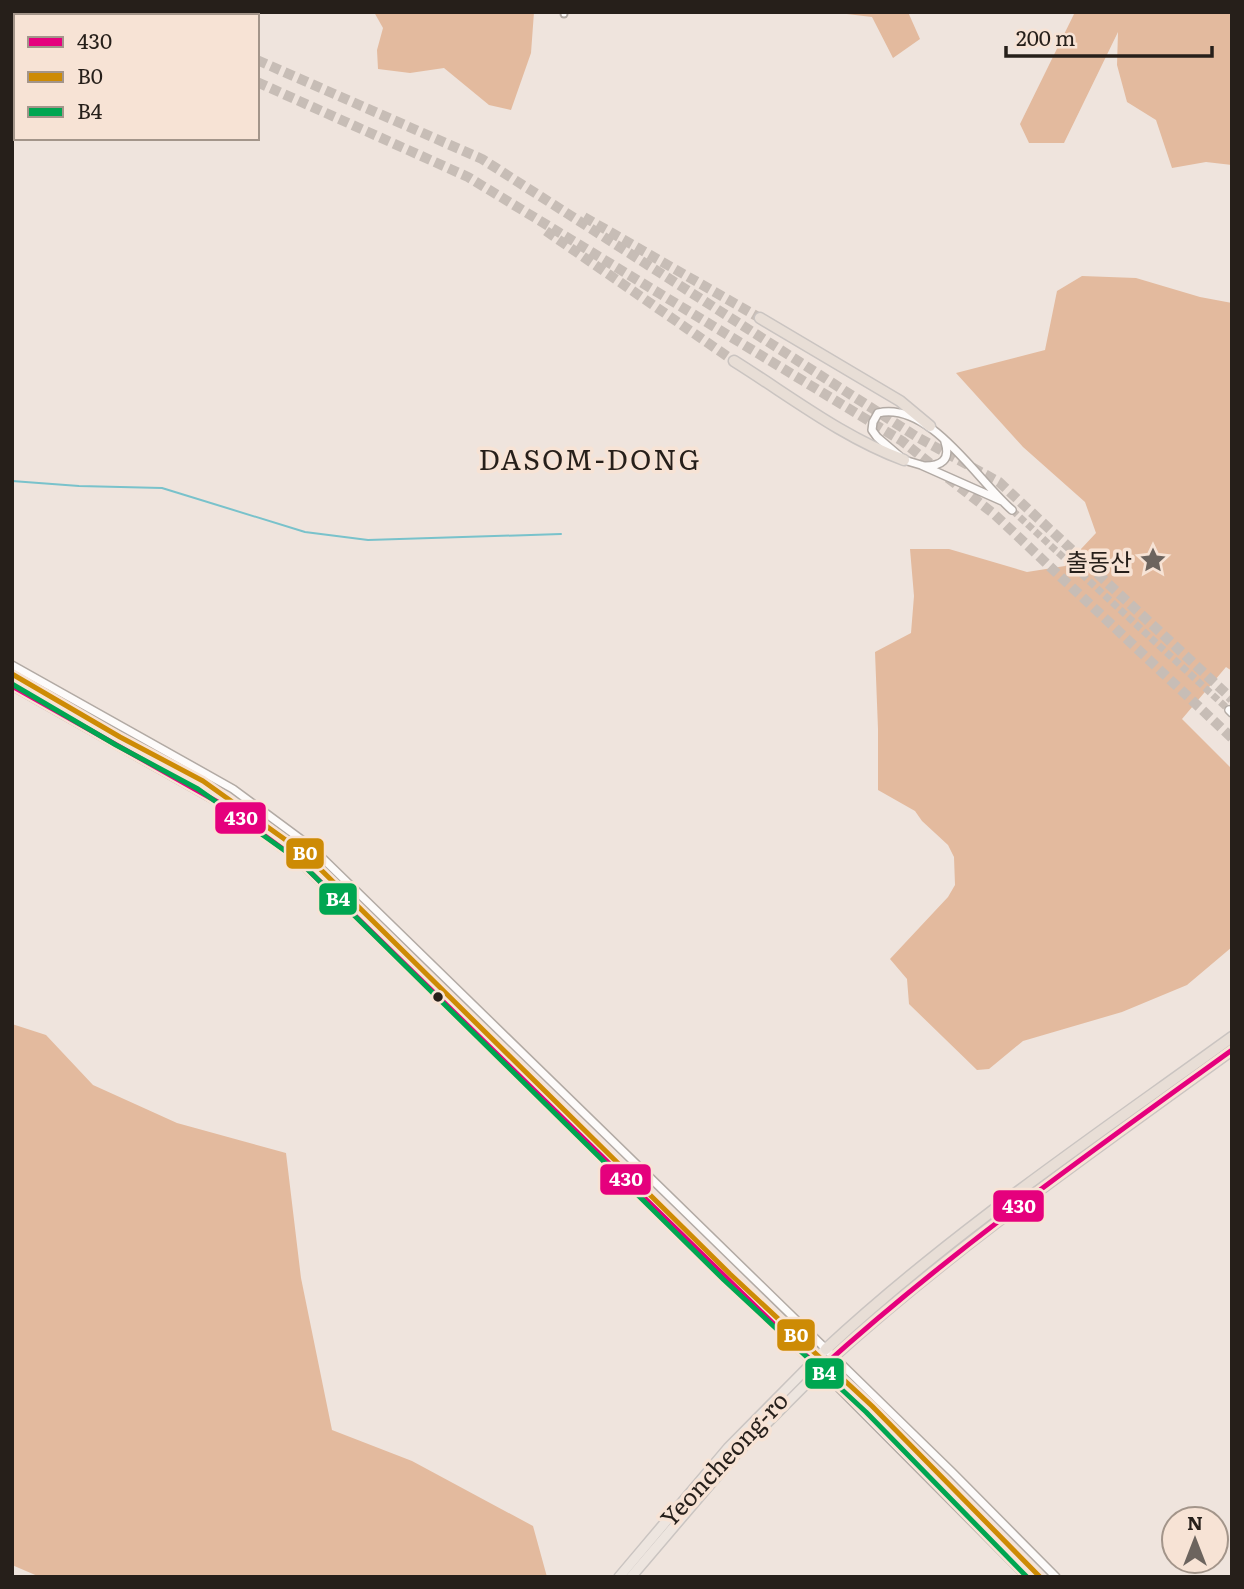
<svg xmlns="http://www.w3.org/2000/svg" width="1244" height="1589" font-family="Literata,'Noto Sans KR',serif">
<rect width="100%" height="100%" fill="#efe4dd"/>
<g fill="#e3ba9e">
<polygon points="374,12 534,12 531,53 511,110 489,105 444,68 410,73 378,69 377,50 383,28"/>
<polygon points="830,12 908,12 920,39 893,58 872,17"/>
<polygon points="1075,12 1232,12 1232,165 1206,162 1172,168 1156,120 1127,102 1117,65 1118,32 1064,143 1029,143 1020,124"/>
<polygon points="1082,276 1136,278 1200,297 1232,303 1232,671 1226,667 1182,719 1232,769 1232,947 1187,985 1122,1012 1023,1041 989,1069 977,1070 909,1004 907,979 890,959 948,897 955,885 954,857 948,845 922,821 915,811 878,790 878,729 875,652 911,633 914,596 910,549 949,549 1027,572 1065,566 1096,533 1085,502 1023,447 956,373 1045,350 1057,291"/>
<polygon points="12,1024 46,1035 93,1085 177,1123 286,1153 301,1278 332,1430 412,1461 533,1526 547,1577 40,1577 12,1565"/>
</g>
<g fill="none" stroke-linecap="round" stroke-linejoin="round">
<polyline stroke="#79c2cb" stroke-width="2" points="12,481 79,486 162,488 305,532 368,540 561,534"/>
<polyline stroke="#c7bdb6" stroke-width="7" stroke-dasharray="7 3.5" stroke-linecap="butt" points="1012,510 1229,710"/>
<g stroke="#c7bdb6" stroke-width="10" stroke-dasharray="10 5" stroke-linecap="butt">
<polyline points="93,12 102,16"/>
<polyline points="146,12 155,16"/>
<polyline points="257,60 482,159 917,437 999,482 1232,699"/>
<polyline points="257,82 468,177 902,441 937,469"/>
<polyline points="584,217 760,318"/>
<polyline points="546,231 734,361"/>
<polyline points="948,478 994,514 1232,738"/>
</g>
<g stroke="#b2aaa4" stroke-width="9">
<polyline id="minor" points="564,14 564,12"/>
</g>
<g stroke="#b2aaa4" stroke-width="10">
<g id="tertiary">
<path d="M925,466c16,0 26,-6 20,-24"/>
<path d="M1002,501l-81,-36 -17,-5 -27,-23 -5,-7 1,-8 5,-9c52,-12 99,67 134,97"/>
<polyline points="12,665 233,789 310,846 952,1472 1056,1577"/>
<polyline points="12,686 223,805 298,860 813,1363"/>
<polyline points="1229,710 1232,713"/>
<polyline points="820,1369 1027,1577"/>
</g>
</g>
<g stroke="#cac4c1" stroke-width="12">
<g id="primary">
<polyline points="619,1577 728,1448 826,1349"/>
<polyline points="631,1577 735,1455 834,1356"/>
</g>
</g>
<g stroke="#cac4c1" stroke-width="13">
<g id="trunk">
<polyline points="760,318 900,401 930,426"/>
<path d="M734,361c56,35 108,76 170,99"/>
<path d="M826,1349c125,-116 268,-212 406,-312"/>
<path d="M834,1356c124,-112 262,-207 398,-306"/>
</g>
</g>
<use href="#minor" stroke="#fdfbfa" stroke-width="5"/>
<use href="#tertiary" stroke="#fdfbfa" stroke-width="7"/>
<use href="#primary" stroke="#ede5df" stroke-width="9"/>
<use href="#trunk" stroke="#e8ded6" stroke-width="10"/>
<g stroke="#f7e3d5" stroke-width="10">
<path id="bus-1" d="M12,686l211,119 75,55 522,509c129,-117 271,-217 412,-319"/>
</g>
<g stroke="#f7e3d5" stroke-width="10">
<polyline id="bus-2" points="12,674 120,737 203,781 304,853 730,1274 872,1406 1040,1577"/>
</g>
<g stroke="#f7e3d5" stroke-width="10">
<polyline id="bus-3" points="12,684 116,745 198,789 298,860 724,1280 866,1412 1027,1577"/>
</g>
<use href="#bus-1" stroke="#e5007d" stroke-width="5"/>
<use href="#bus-2" stroke="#cd8b05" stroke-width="5"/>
<use href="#bus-3" stroke="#00a651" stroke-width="5"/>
</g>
<defs>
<g id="sight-bare" transform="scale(2.1)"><path d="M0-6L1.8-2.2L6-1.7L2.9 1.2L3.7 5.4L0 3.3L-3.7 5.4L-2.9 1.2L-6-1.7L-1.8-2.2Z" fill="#6c645e" stroke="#f7e3d5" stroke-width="2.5" paint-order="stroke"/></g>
</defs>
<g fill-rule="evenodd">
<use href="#sight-bare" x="1153" y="560"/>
</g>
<circle fill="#261f1a" stroke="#f7e3d5" stroke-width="2.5" cx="438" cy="997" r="6"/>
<g text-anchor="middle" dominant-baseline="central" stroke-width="7" stroke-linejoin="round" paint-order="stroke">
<g font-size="24" fill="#261f1a" stroke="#f7e3d5" text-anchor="end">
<text x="1132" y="560">출동산</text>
</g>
<g font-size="24" fill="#261f1a" stroke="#f7e3d5">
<text transform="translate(723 1458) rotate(-47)">Yeoncheong-ro</text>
</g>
<g font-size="28" letter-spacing="2" fill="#261f1a" stroke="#f7e3d5">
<text x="590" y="458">DASOM-DONG</text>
</g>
</g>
<g stroke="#f7e3d5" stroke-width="2.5">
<rect x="214" y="801" width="53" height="34" rx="7" fill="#e5007d"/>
<rect x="285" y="837" width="40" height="33" rx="7" fill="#cd8b05"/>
<rect x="318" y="882" width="40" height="34" rx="7" fill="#00a651"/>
<rect x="599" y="1163" width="53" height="33" rx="7" fill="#e5007d"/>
<rect x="992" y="1189" width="53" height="34" rx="7" fill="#e5007d"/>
<rect x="776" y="1318" width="40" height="34" rx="7" fill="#cd8b05"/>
<rect x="804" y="1357" width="41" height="33" rx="7" fill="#00a651"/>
</g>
<g font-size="19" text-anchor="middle" font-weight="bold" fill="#fff">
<text x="241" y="825">430</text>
<text x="305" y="860">B0</text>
<text x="338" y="906">B4</text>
<text x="626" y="1186">430</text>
<text x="1019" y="1213">430</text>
<text x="796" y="1342">B0</text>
<text x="824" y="1380">B4</text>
</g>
<rect width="1244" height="1589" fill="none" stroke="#261f1a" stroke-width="28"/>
<rect x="14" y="14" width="245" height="126" fill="#f7e3d5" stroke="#a3958a" stroke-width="2"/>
<rect x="28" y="37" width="35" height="10" fill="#e5007d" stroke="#a3958a" stroke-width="2"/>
<text x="77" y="49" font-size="21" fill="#261f1a">430</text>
<rect x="28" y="72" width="35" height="10" fill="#cd8b05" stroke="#a3958a" stroke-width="2"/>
<text x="77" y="84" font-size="21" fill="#261f1a">B0</text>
<rect x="28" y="107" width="35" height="10" fill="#00a651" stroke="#a3958a" stroke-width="2"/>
<text x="77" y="119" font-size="21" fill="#261f1a">B4</text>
<g transform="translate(1195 1540)"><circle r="33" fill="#f7e3d5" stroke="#a3958a" stroke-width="2"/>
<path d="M0-5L12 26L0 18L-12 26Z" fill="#6c645e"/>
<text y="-10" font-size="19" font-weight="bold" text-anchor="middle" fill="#261f1a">N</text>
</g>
<path d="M1006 46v10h206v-10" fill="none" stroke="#261f1a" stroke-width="3.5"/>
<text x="1016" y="46" font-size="21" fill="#261f1a" stroke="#f7e3d5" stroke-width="5" paint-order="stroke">200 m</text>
</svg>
